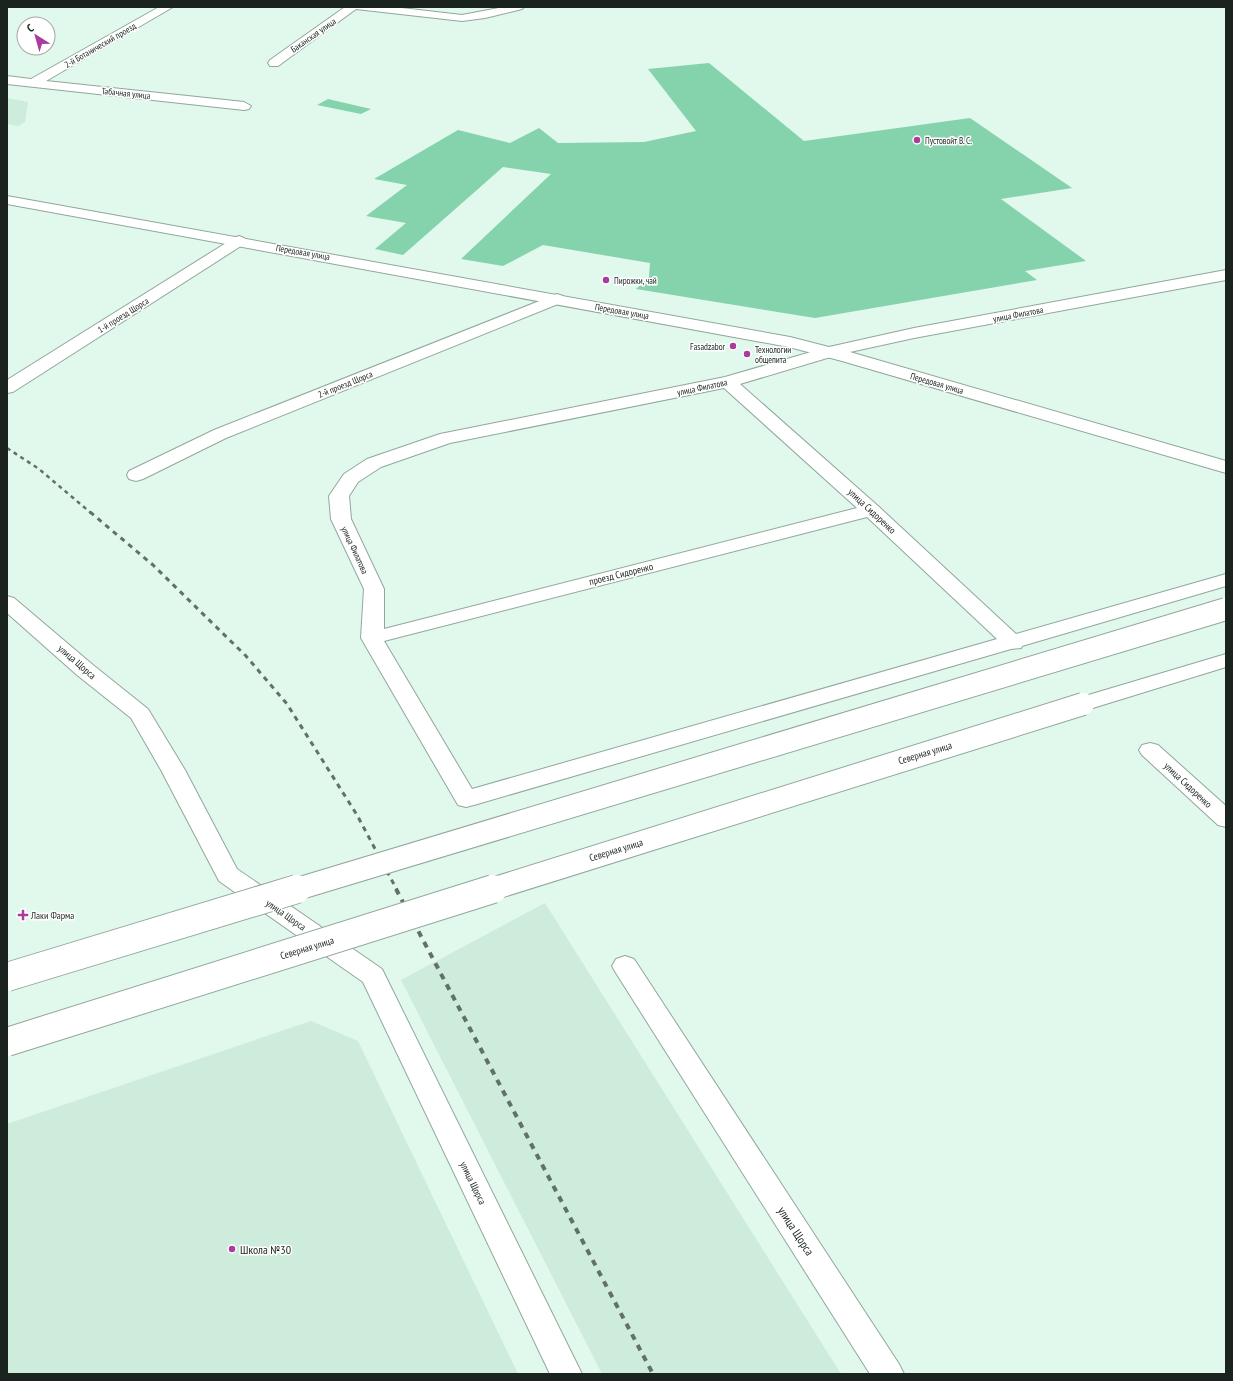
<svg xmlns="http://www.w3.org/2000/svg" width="1233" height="1381" font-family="'PT Sans Narrow',sans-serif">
<rect width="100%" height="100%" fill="#e1f8ec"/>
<g fill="#cdecdc">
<polygon points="7,98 28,102 25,122 18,126 7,124"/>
<polygon points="545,903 841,1374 602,1374 401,980"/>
<polygon points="311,1021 358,1041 518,1374 7,1374 7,1124"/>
</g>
<g fill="#84d3ad">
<polygon points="709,63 804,141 970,118 1072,188 1001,199 1086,261 1025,271 1037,280 815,318 636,289 649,277 650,263 543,245 503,266 461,259 551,174 503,167 403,255 375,249 406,223 366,216 407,185 374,179 458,130 510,143 539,128 558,143 644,142 696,131 648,69"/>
<polygon points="328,99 371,109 361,114 317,105"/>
</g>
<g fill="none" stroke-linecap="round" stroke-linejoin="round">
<g stroke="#91a79b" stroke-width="2">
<g id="street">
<polygon points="159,7 173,7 46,81 244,102 251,106 249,109 244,110 7,84 7,76 31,79"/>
<polygon points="345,7 393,7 462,15 504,7 524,7 522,9 485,18 462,21 356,9 278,66 270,66 268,63 270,60"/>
<polygon points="239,236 244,238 247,241 244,244 13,392 7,393 7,380 234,238"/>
<polygon points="557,294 563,296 565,299 563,302 226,438 143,479 136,481 129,479 127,475 129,471 214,430"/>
<path d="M828,347l6,1 2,4 -2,4 -94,28 138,122 138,128 210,-60v12l-204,60 -1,2 -10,1 -537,156 -8,2 -8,-2 -97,-167 3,-49 -33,-70 -2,-23 15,-22 23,-15 73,-25 285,-57zM724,388l133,120 -473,121v-40l-33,-70 -2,-23 9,-14 23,-15 69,-24zM867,517l130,122 -525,150 -88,-148z"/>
<polygon points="7,596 14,598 93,665 148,709 185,770 237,869 382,969 582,1374 550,1374 363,982 219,881 161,770 131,718 77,675 7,613"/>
<polygon points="1150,743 1158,745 1226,806 1226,827 1218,825 1142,755 1139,750 1142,745"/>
<polygon points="625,956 634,959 899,1364 904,1374 870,1374 616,973 612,966 616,959"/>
</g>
</g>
<g stroke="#91a79b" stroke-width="2">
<polygon id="secondary" points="7,196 790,337 829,347 914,328 1226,270 1226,280 914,338 850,352 1226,461 1226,473 842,361 789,347 7,204"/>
</g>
<g stroke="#91a79b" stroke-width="2">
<polygon id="primary" points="1226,654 1226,667 1083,711 1075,709 1072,704 1075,699"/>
</g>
<use href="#street" fill="#fff" fill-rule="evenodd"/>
<use href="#secondary" fill="#fff" fill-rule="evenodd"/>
<use href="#primary" fill="#fff" fill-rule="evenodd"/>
<polyline stroke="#627068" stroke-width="2.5" stroke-dasharray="4 4" stroke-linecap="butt" points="7,448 39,469 91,513"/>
<polyline stroke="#627068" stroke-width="3" stroke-dasharray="5 5" stroke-linecap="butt" points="90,512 153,565 246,656 287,704 357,815 397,890"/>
<polyline stroke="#627068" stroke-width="4" stroke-dasharray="6 6" stroke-linecap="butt" points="396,889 653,1374"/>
<g stroke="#91a79b" stroke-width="24" stroke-linecap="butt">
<g id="primary-bridge-far1">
<polyline points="294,890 1226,609"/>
<polyline points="489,890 1083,704"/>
</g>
</g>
<g stroke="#91a79b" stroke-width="30" stroke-linecap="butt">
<g id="primary-bridge">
<polyline points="7,977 297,889"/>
<polyline points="7,1042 493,889"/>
</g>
</g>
<use href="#primary-bridge-far1" stroke="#fff" stroke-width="22"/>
<use href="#primary-bridge" stroke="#fff" stroke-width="28"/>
</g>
<g fill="#aa3c9b" stroke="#fff" stroke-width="1.5">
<circle cx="917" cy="140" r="4"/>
<circle cx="606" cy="280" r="4"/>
<circle cx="733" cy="346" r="4"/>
<circle cx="747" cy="354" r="4"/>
<path d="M21 909h4v4h4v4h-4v4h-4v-4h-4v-4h4z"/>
<circle cx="232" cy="1249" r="4"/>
</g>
<g text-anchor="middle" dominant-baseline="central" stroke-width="3" stroke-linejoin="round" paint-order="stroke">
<g font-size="9" fill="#1a231e" stroke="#fff">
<text transform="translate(313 35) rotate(-35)">Баканская улица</text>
<text transform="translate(100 45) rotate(-30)">2-й Ботанический проезд</text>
<text transform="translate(126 93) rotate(6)">Табачная улица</text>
<text transform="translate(303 252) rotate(10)">Передовая улица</text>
<text transform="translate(622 311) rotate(10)">Передовая улица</text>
<text transform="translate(1018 314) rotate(-11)">улица Филатова</text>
<text transform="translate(123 315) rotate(-32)">1-й проезд Щорса</text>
<text transform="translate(937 383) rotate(16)">Передовая улица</text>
<text transform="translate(345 384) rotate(-22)">2-й проезд Щорса</text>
<text transform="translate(702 387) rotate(-12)">улица Филатова</text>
<text transform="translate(355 550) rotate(65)">улица Филатова</text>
</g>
<g font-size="9" fill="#1a231e" stroke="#fff" text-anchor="start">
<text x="925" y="140">Пустовойт В. С.</text>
<text x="614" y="280">Пирожки, чай</text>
<text x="725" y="346" text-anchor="end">Fasadzabor</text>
<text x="755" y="349">Технологии<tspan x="755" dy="10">общепита</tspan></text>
</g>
<g font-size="10" fill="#1a231e" stroke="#fff">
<text transform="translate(872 511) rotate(43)">улица Сидоренко</text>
<text transform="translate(621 574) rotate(-14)">проезд Сидоренко</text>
<text transform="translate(77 662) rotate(41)">улица Щорса</text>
<text transform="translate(925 753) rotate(-17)">Северная улица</text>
<text transform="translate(1188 785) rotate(43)">улица Сидоренко</text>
<text transform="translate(616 850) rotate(-17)">Северная улица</text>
<text transform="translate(286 915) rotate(35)">улица Щорса</text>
<text transform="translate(307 948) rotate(-17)">Северная улица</text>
<text transform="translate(473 1183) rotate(64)">улица Щорса</text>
</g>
<g font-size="10" fill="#1a231e" stroke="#fff" text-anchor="start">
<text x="31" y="915">Лаки Фарма</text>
</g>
<g font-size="12" fill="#1a231e" stroke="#fff">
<text transform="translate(796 1231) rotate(57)">улица Щорса</text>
</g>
<g font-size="12" fill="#1a231e" stroke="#fff" text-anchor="start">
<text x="240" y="1249">Школа №30</text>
</g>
</g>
<rect width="1233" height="1381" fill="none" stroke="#1a231e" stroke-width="16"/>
<g transform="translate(36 36) rotate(323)"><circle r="19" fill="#ffffff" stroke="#a3a7a5"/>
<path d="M0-3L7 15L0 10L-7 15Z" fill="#aa3c9b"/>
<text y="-6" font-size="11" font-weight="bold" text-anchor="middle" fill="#1a231e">С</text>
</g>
</svg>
